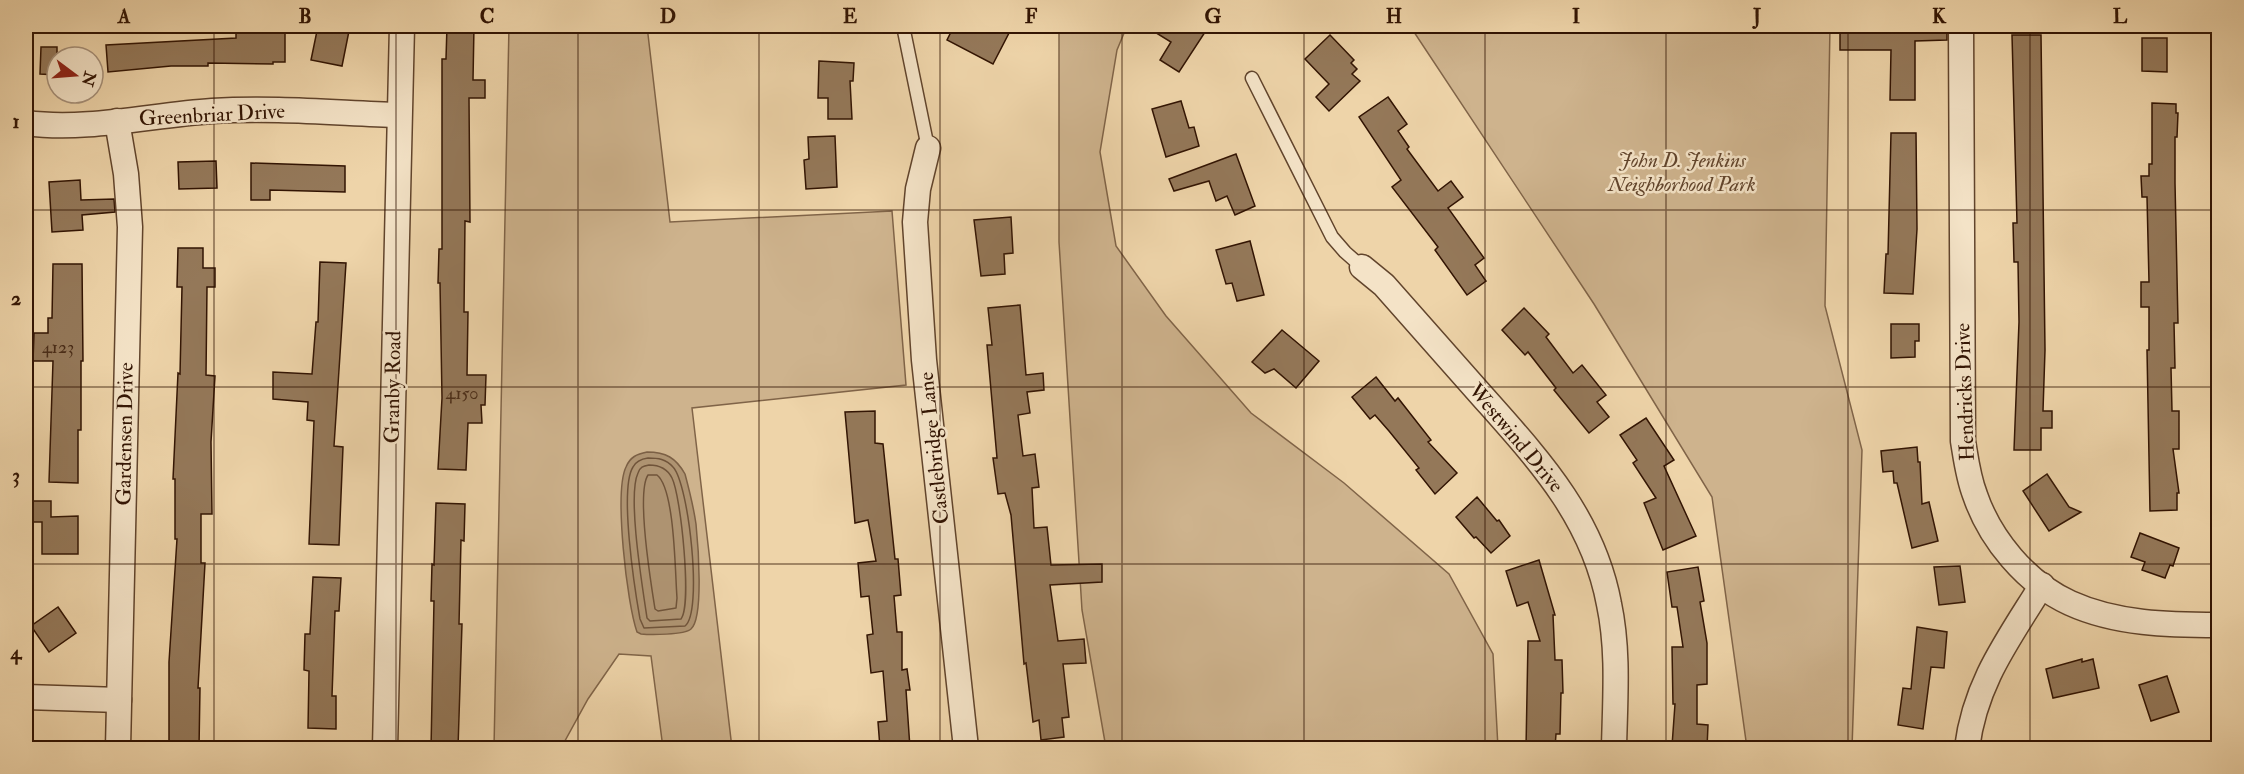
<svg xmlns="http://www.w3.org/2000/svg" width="2244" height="774" font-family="'IM FELL Double Pica',serif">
<rect width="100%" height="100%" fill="#eed4a9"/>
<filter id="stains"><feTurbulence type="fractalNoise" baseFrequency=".00333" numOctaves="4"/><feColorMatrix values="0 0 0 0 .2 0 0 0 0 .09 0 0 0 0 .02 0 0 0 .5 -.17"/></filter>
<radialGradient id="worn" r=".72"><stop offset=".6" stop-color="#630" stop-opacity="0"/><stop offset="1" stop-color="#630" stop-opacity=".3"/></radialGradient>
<g fill="#ceb38d" stroke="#806448" stroke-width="1.5">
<polygon points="509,26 647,26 670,222 892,211 906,385 692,408 732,748 663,748 651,656 619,654 588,699 561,748 494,748"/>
<polygon points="1059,26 1127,26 1117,50 1100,152 1116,246 1166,316 1251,413 1344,483 1449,574 1493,654 1498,748 1106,748 1082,610 1059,242"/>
<polygon points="1410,26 1830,26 1825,306 1862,450 1852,748 1747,748 1712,497 1594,304"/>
</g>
<path fill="#ae9371" stroke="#7c6045" stroke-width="1.5" d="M647,452c19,0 29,6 38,22 4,15 9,36 11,50 2,19 8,94 -5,105 -7,6 -41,6 -50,5l-4,-2c-10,-28 -23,-140 -11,-165 4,-10 11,-13 21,-15z"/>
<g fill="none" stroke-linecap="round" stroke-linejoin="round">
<g stroke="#70543a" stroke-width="1.5">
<path d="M648,458c10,0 18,1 25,9 16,17 30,146 12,159l-41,2 -4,-9c-5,-28 -21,-130 -7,-152 3,-6 8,-8 15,-9z"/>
<path d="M649,465c10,0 18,3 23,13 9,18 20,127 9,141l-31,2 -3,-3c-4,-28 -20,-122 -9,-145 2,-6 5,-7 11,-8z"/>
<path d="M648,475h9c18,14 18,98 20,123l-1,10 -18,3 -3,-2c-4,-25 -19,-116 -7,-134z"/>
</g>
</g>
<g fill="#947859" stroke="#321403" stroke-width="1.5">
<polygon points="318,26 350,26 342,66 311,60"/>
<polygon points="447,26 474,26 473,80 485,80 485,98 469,98 470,222 465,221 464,312 468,312 467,375 486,375 485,405 481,405 482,423 468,423 466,470 438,469 442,398 440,283 438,283 439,249 442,249 442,59 446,59"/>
<polygon points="954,26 995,26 1009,33 993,64 947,40"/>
<polygon points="1145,26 1209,26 1179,72 1160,60 1171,42"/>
<polygon points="1888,26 1947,26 1947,40 1915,41 1915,100 1890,100 1891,50 1840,50 1840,32 1888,32"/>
<polygon points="236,33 285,33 285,62 273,62 273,64 208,63 208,66 171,66 108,72 106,45 236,38"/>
<polygon points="1330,35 1354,60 1351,63 1357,69 1352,74 1360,81 1329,111 1316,97 1329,84 1305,59"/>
<polygon points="2012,35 2041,35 2045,350 2043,411 2052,411 2052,428 2041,428 2041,450 2014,450 2019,322 2018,262 2014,262 2013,223 2017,223"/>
<polygon points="2142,38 2167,38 2167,72 2142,71"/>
<polygon points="41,47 57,47 57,75 40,74"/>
<polygon points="819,61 854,63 853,81 850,81 852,119 828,119 828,98 818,98"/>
<polygon points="1388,97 1407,124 1398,131 1409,147 1407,149 1438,191 1451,181 1463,197 1448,208 1484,258 1475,265 1486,281 1467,295 1435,250 1438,247 1392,187 1401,180 1359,117"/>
<polygon points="1181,101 1189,128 1194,127 1199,146 1166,157 1152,109"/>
<polygon points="2152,103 2176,104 2176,113 2178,113 2177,137 2175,137 2175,183 2178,323 2174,323 2175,368 2171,368 2172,411 2179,411 2179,449 2173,449 2179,493 2177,493 2177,510 2150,511 2147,350 2149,350 2149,307 2141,307 2141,282 2149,282 2147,197 2142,197 2141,176 2149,176 2149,164 2152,164"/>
<polygon points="1891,133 1916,133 1917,229 1913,294 1884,293 1886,254 1888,254"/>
<polygon points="835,136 837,187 806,189 804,160 809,159 808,137"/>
<polygon points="1236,154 1255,206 1235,215 1227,196 1216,201 1209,181 1174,191 1169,179"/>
<polygon points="216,161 217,188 179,189 178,162"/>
<polygon points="251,163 345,166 345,192 270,190 270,200 251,200"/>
<polygon points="80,180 81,200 114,199 115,212 82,215 83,230 52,232 49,182"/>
<polygon points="1011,217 1013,253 1004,254 1005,274 981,276 974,220"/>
<polygon points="1250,241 1264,295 1237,301 1232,283 1226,284 1216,250"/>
<polygon points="178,248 203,248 203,268 215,268 215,287 207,287 206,375 215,376 211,442 212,514 201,514 201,563 205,563 198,688 200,688 199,748 169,748 169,662 177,539 175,539 175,479 173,479 178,373 180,374 182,287 177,287"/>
<polygon points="320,262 346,263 334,446 343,447 339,545 309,544 314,421 307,420 308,402 273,399 273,372 312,374 316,322 318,322"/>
<polygon points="53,264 82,264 83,361 81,361 81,430 78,430 78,483 49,482 53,361 33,361 34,333 48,333 48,318 52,318"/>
<polygon points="1020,305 1026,375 1043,373 1044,390 1027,392 1030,413 1018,415 1023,456 1035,454 1039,487 1032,488 1034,528 1047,527 1051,565 1102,564 1102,582 1050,585 1058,641 1084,639 1086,663 1063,664 1069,717 1062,718 1064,737 1041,740 1039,720 1033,722 1026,663 1024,664 1011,515 1005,493 998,494 993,458 997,458 987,345 992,345 988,308"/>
<polygon points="1524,308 1549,334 1546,337 1573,373 1582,365 1606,395 1597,402 1609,417 1589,433 1554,390 1556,388 1528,352 1525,355 1502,330"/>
<polygon points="1891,324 1919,324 1919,341 1915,341 1915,357 1891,358"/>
<polygon points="1282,330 1319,361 1296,388 1274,369 1265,373 1252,362"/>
<polygon points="1376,377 1395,401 1398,398 1431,440 1428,442 1457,473 1435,494 1416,470 1419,468 1389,431 1375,415 1370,419 1352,397"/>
<polygon points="875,411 875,443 883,444 895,559 898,559 901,595 894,596 897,632 902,632 902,670 907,669 910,690 906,690 910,748 880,748 878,722 887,721 883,671 871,673 867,635 873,634 869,596 861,597 858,563 876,561 868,520 855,523 845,412"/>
<polygon points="1646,418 1674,460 1664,466 1696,536 1663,550 1644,503 1656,498 1633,463 1637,460 1620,435"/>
<polygon points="1917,447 1918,462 1920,462 1922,504 1929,502 1938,541 1912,548 1897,483 1894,483 1893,471 1883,472 1881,451"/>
<polygon points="2047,474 2069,507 2081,512 2049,531 2023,491"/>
<polygon points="1477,497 1497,521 1499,520 1510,536 1491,553 1476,537 1474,538 1456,517"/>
<polygon points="32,501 51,501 51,517 78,516 78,554 42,554 42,522 32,522"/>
<polygon points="436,503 465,504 464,541 461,540 459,624 462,624 458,748 431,748 434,601 431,601 432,564 434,565"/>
<polygon points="2140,533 2179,548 2173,566 2170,565 2165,578 2142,570 2145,562 2131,557"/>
<polygon points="1539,560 1555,615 1553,615 1555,660 1562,660 1563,693 1561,693 1560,734 1556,734 1555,748 1526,748 1528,641 1540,641 1528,602 1517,606 1506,571"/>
<polygon points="1960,566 1965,602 1939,605 1934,567"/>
<polygon points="1698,567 1704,601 1700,602 1707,643 1707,684 1697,685 1697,724 1708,725 1707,748 1678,748 1678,746 1672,746 1675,704 1673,704 1672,647 1683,647 1677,607 1672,607 1667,572"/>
<polygon points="313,577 341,578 339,611 335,611 332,696 336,696 336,729 308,728 309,671 304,670 305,634 310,634"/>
<polygon points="58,607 76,633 49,652 31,626"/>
<polygon points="1917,627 1947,632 1944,668 1931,667 1923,729 1898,725 1903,688 1911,689"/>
<polygon points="2082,659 2082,662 2093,659 2099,688 2053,698 2046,669"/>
<polygon points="2167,676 2179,712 2151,721 2139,685"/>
</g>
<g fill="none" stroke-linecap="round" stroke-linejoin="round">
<g stroke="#61442c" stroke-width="15">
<g id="lane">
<polyline points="903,26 928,148"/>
<polyline points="1252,78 1332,237 1345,252 1362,267"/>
</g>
</g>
<g stroke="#61442c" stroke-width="27">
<g id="street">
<path d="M1961,26l2,415c3,18 5,36 12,54 15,44 51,88 95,108 46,21 99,22 148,22"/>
<polyline points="117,121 126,174 130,227 118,748"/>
<path d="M26,123c61,8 125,-8 186,-12 62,-4 125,2 187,4"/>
<polyline points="928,148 918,189 915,222 924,360 966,748"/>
<path d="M1362,267l22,18c33,37 66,75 99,112 56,63 110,121 126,207 10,47 6,96 5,144"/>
<polyline points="26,697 119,700"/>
<polyline points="385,748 402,26"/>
<path d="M1967,748c8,-65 41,-108 75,-163"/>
</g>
</g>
<use href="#lane" stroke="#f4e3c7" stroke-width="12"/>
<use href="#street" stroke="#f4e3c7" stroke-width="24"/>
</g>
<path fill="none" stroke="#321403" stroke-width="1.5" stroke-opacity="0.55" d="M214,26v722M396,26v722M578,26v722M759,26v722M940,26v722M1122,26v722M1304,26v722M1485,26v722M1666,26v722M1848,26v722M2030,26v722M26,210h2192M26,387h2192M26,564h2192"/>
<g text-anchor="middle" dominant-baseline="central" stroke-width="5" stroke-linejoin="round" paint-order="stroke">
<g font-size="18" fill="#4a2d18">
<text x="58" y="347">4123</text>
<text x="462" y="393">4150</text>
</g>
<g font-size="21" fill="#321403" stroke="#f4e3c7">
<text transform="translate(212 115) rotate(-3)">Greenbriar Drive</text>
<text transform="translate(393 387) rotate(-89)">Granby Road</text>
<text transform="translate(1965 392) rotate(-92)">Hendricks Drive</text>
<text transform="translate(125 434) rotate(-89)">Gardensen Drive</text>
<text transform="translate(1516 438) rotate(50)">Westwind Drive</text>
<text transform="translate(934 448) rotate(-96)">Castlebridge Lane</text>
</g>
<g font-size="21" font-style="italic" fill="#61442c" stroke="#f4e3c7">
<text x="1682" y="160">John D. Jenkins<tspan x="1682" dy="24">Neighborhood Park</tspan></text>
</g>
</g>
<rect width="2244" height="774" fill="none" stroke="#eed4a9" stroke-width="66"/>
<g transform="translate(75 75) rotate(106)"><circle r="28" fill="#f4e3c7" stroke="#a69079" stroke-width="1.5"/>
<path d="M0-4.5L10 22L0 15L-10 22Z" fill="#8f2418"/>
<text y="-9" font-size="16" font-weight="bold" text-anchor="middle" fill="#321403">N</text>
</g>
<rect x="33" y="33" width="2178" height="708" fill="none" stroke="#321403" stroke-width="2"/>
<g font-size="20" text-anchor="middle" font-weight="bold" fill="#321403">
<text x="124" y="23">A</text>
<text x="305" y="23">B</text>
<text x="487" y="23">C</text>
<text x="668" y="23">D</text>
<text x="850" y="23">E</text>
<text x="1031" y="23">F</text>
<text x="1213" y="23">G</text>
<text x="1394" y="23">H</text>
<text x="1576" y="23">I</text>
<text x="1757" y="23">J</text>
<text x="1939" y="23">K</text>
<text x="2120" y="23">L</text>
<text x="16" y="128">1</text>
<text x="16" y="305">2</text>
<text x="16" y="482">3</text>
<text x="16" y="659">4</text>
</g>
<rect width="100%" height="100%" filter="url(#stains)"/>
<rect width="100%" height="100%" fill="url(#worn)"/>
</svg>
